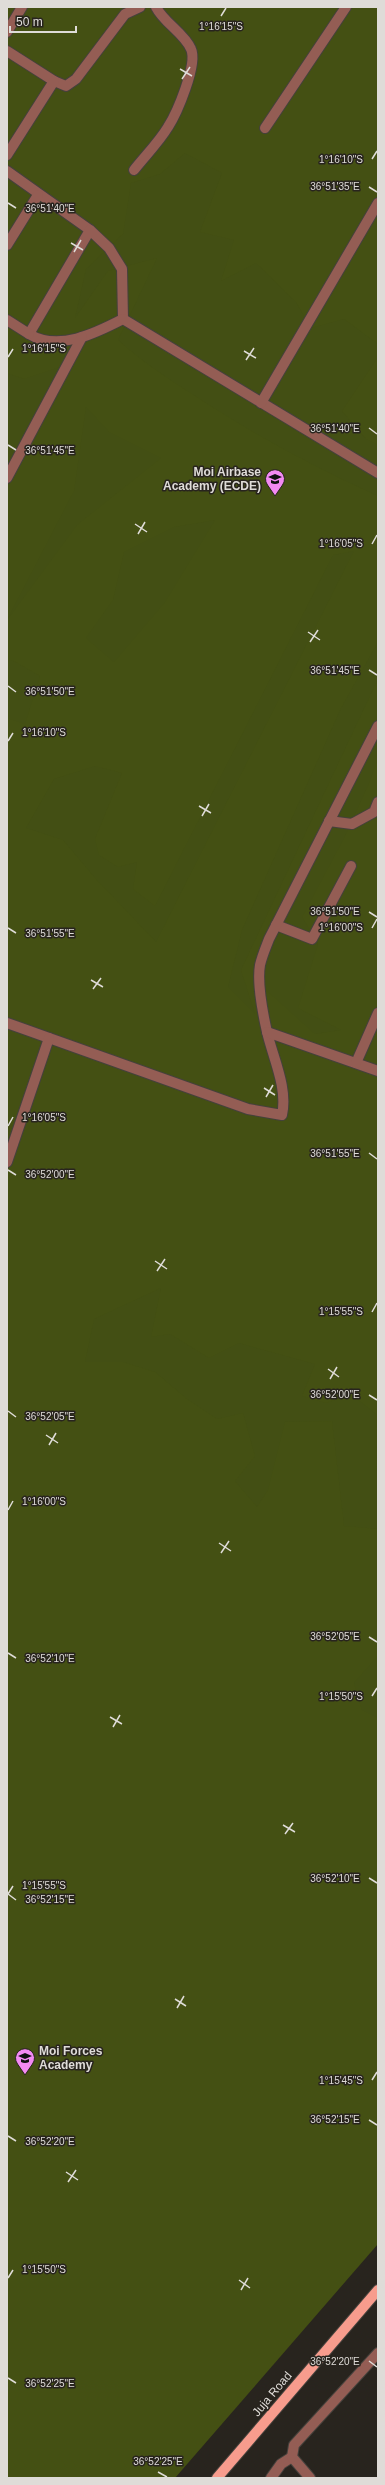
<svg xmlns="http://www.w3.org/2000/svg" width="385" height="2485" font-family="Arial,sans-serif">
<rect width="100%" height="100%" fill="#28241e"/>
<polygon fill="#445013" points="7,7 378,7 378,2244 175,2478 7,2478"/>
<g fill="#434f14">
<path d="M185,153l37,20 -22,59 34,8 -13,41 35,-18 40,39 15,26 33,-9 34,25v13l-36,54 24,28 12,6v51c-66,-30 -129,-64 -189,-104 -25,-16 -49,-32 -71,-52l39,-82 -49,13 -33,47 11,-49 37,-35 8,-51 29,-9z"/>
<polygon points="60,367 14,457 7,472 7,373 24,379"/>
<polygon points="86,407 109,432 161,458 77,525 7,620 74,491"/>
<polygon points="215,520 165,602 114,662 86,638 113,600 124,552 174,527"/>
<polygon points="354,551 156,942 95,878 63,840 26,828 54,779 95,766 122,773 95,839 99,855 118,867 137,862 133,889 155,906 333,555"/>
<polygon points="378,642 378,679 241,970 255,1014 228,987 242,930 341,708"/>
<polygon points="12,660 40,676 25,724 7,718 7,661"/>
<polygon points="378,731 378,758 369,783 344,838 302,917 318,944 298,1008 341,1030 315,1034 254,979"/>
<polygon points="161,1288 151,1337 170,1334 209,1358 239,1343 315,1364 302,1396 326,1403 351,1394 376,1414 378,1529 344,1526 332,1421 285,1422 268,1490 257,1507 235,1481 255,1456 243,1413 217,1419 187,1399 155,1372 123,1362 85,1362 94,1319"/>
<polygon points="378,1656 378,1718 362,1710 354,1683"/>
</g>
<g fill="none" stroke-linecap="round" stroke-linejoin="round">
<g stroke="#45413c" stroke-width="12">
<g id="minor">
<polyline points="7,32 22,7"/>
<polyline points="7,51 54,81 66,86 76,79 125,14 140,7"/>
<polyline points="265,128 346,7"/>
<polyline points="7,155 54,81"/>
<path d="M134,170c11,-14 25,-28 34,-43 9,-14 30,-63 23,-78 -7,-16 -27,-26 -35,-42"/>
<polyline points="7,171 90,230"/>
<path d="M90,230l19,18 13,21 1,50c-27,14 -65,33 -94,15z"/>
<polyline points="7,245 38,195"/>
<polyline points="123,319 378,473"/>
<polyline points="7,320 29,334"/>
<polyline points="261,403 378,203"/>
<polyline points="7,478 82,337"/>
<polyline points="329,821 352,824 374,812 378,802"/>
<polyline points="276,925 312,939 351,866"/>
<path d="M7,1023l241,86 34,6c6,-27 -9,-57 -15,-83 -4,-18 -10,-50 -7,-67 2,-9 6,-18 9,-26l109,-213"/>
<polyline points="267,1032 378,1071"/>
<polyline points="356,1063 378,1013"/>
<polyline points="7,1162 49,1038"/>
<polyline points="271,2478 281,2464 292,2457"/>
<polyline points="310,2478 292,2457 294,2445 378,2353"/>
</g>
</g>
<g stroke="#45413c" stroke-width="12">
<polyline id="major" points="217,2478 378,2290"/>
</g>
<use href="#minor" stroke="#945d54" stroke-width="10"/>
<use href="#major" stroke="#f79c8d" stroke-width="10"/>
</g>
<path fill="none" stroke="#dfdcd8" stroke-width="1.5" d="M221,16l5,-8M180,69l12,7M182,79l8,-12M372,159l5,-8M369,187l8,5M8,203l8,5M71,243l12,7M74,252l7,-12M244,351l12,7M8,357l5,-8M246,360l8,-12M369,428l8,6M8,445l8,5M135,524l12,8M138,534l7,-12M372,544l5,-9M308,632l12,8M310,642l8,-12M369,670l8,5M8,686l8,6M8,741l5,-8M199,806l12,7M202,816l7,-12M369,912l8,5M8,928l8,5M372,928l5,-9M91,980l12,7M93,989l8,-11M264,1088l11,7M266,1097l7,-12M8,1126l5,-9M369,1153l8,6M8,1170l8,5M155,1261l12,8M157,1271l8,-12M372,1312l5,-9M328,1369l11,8M330,1379l7,-12M369,1395l8,5M8,1411l8,6M46,1435l12,8M49,1445l7,-12M8,1510l5,-9M219,1543l12,8M221,1553l8,-12M369,1637l8,5M8,1653l8,5M372,1696l5,-8M110,1717l12,7M113,1727l7,-12M283,1825l12,7M285,1834l8,-11M369,1878l8,5M8,1894l8,6M8,1894l5,-8M175,1999l11,7M177,2008l7,-12M372,2080l5,-8M369,2120l8,5M8,2136l8,5M66,2172l12,8M68,2182l8,-12M8,2278l5,-8M239,2280l11,8M241,2290l7,-12M369,2361l8,6M8,2378l8,5M158,2472l9,5"/>
<defs>
<g id="school-pin" transform="scale(1)"><path d="M0 17L-7.5 6A9.5 9.5 0 1 1 7.5 6Z" fill="#f38af2" stroke="#28241e"/><path d="M0-5L7-2L0 1L-7-2ZM-4 1L0 2.5L4 1V4Q0 6-4 4Z" fill="#111"/></g>
</defs>
<g fill-rule="evenodd">
<use href="#school-pin" x="275" y="479"/>
<use href="#school-pin" x="25" y="2058"/>
</g>
<g text-anchor="middle" dominant-baseline="central" stroke-width="3" stroke-linejoin="round" paint-order="stroke">
<g font-size="12" font-weight="bold" fill="#dfdcd8" stroke="#28241e" text-anchor="end">
<text x="261" y="472">Moi Airbase<tspan x="261" dy="14">Academy (ECDE)</tspan></text>
<text x="39" y="2051" text-anchor="start">Moi Forces<tspan x="39" dy="14">Academy</tspan></text>
</g>
<g font-size="12" fill="#dfdcd8" stroke="#28241e">
<text transform="translate(272 2394) rotate(-50)">Juja Road</text>
</g>
</g>
<g font-size="10" text-anchor="middle" fill="#dfdcd8" stroke="#28241e" stroke-width="3" stroke-linejoin="round" paint-order="stroke">
<text x="221" y="30">1°16'15"S</text>
<text x="341" y="163">1°16'10"S</text>
<text x="335" y="190">36°51'35"E</text>
<text x="50" y="212">36°51'40"E</text>
<text x="44" y="352">1°16'15"S</text>
<text x="335" y="432">36°51'40"E</text>
<text x="50" y="454">36°51'45"E</text>
<text x="341" y="547">1°16'05"S</text>
<text x="335" y="674">36°51'45"E</text>
<text x="50" y="695">36°51'50"E</text>
<text x="44" y="736">1°16'10"S</text>
<text x="335" y="915">36°51'50"E</text>
<text x="341" y="931">1°16'00"S</text>
<text x="50" y="937">36°51'55"E</text>
<text x="44" y="1121">1°16'05"S</text>
<text x="335" y="1157">36°51'55"E</text>
<text x="50" y="1178">36°52'00"E</text>
<text x="341" y="1315">1°15'55"S</text>
<text x="335" y="1398">36°52'00"E</text>
<text x="50" y="1420">36°52'05"E</text>
<text x="44" y="1505">1°16'00"S</text>
<text x="335" y="1640">36°52'05"E</text>
<text x="50" y="1662">36°52'10"E</text>
<text x="341" y="1700">1°15'50"S</text>
<text x="335" y="1882">36°52'10"E</text>
<text x="44" y="1889">1°15'55"S</text>
<text x="50" y="1903">36°52'15"E</text>
<text x="341" y="2084">1°15'45"S</text>
<text x="335" y="2123">36°52'15"E</text>
<text x="50" y="2145">36°52'20"E</text>
<text x="44" y="2273">1°15'50"S</text>
<text x="335" y="2365">36°52'20"E</text>
<text x="50" y="2387">36°52'25"E</text>
<text x="158" y="2465">36°52'25"E</text>
</g>
<rect width="385" height="2485" fill="none" stroke="#dfdcd8" stroke-width="16"/>
<path d="M10 26v6h66v-6" fill="none" stroke="#dfdcd8" stroke-width="2"/>
<text x="16" y="26" font-size="12" fill="#dfdcd8" stroke="#28241e" stroke-width="3" paint-order="stroke">50 m</text>
</svg>
